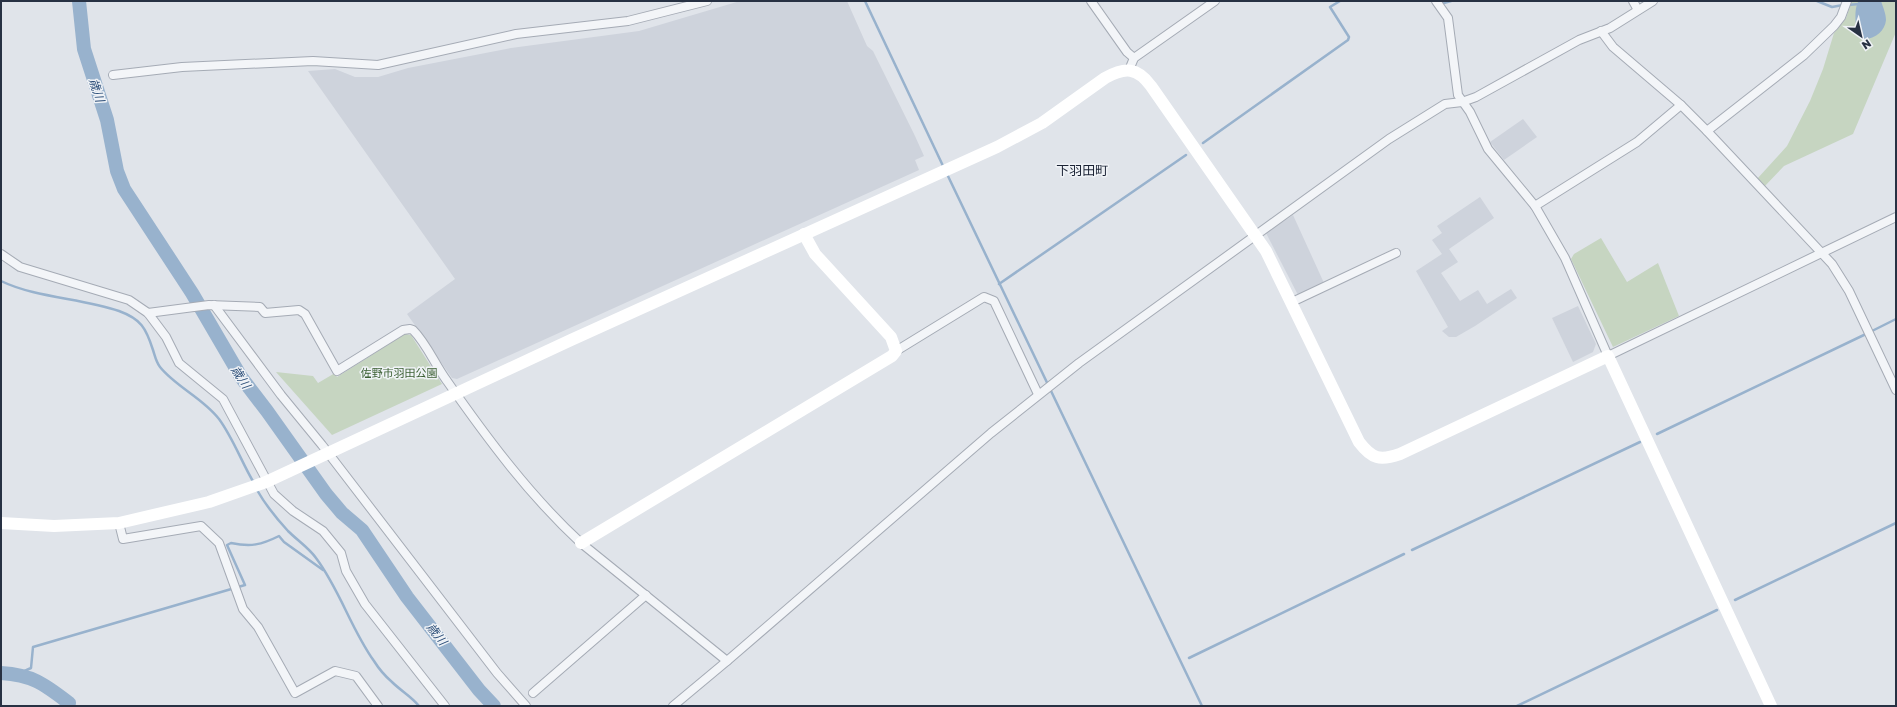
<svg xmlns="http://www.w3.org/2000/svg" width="1897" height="707" font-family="'Golos Text','Noto Sans JP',sans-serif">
<rect width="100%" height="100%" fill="#e0e4ea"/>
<g fill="#ced3dc">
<polygon points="740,1 847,1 867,46 873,51 915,136 924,156 915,160 919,170 457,379 452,378 407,314 455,279 308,71 335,69 355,77 378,77 408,68 511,48 639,31"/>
<polygon points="1523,119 1537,137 1504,160 1490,142"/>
<polygon points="1480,197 1494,218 1449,249 1458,262 1441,273 1460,301 1478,290 1487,304 1511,289 1517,298 1475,326 1456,337 1449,337 1442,331 1448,327 1416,271 1442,254 1432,240 1442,233 1437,226"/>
<polygon points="1293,215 1324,283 1298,295 1266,233"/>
<polygon points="1578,306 1596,344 1593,352 1573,362 1552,318"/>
</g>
<g fill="#c6d5c1">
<polygon points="1852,1 1896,1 1896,32 1853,134 1784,166 1764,187 1757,179 1787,146 1810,101 1823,69 1834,33 1846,18"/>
<polygon points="1601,238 1627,282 1658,263 1679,316 1613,347 1571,259 1574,254"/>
<polygon points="405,334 411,335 442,384 332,435 276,372 313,376 318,383 335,373 337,377"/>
</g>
<path fill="#98b2cd" d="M1859,1h22c2,6 5,13 5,19 -1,13 -16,23 -28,17 -2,-9 -5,-29 1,-36z"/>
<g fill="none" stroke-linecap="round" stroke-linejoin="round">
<g stroke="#98b2cd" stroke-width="2.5">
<polyline points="865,1 944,168"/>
<polyline points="1817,1 1832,7 1843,5"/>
<polyline points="1444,3 1451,1"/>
<polyline points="1848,5 1859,4"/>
<polyline points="1203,143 1348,40 1349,37 1330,7 1340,1"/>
<polyline points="947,174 1202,706"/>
<path d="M1,281c35,17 81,17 118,30 22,8 27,17 34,39 2,6 3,12 7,17 16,20 43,31 59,52 14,19 23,44 35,64"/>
<polyline points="999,284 1186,155"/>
<polyline points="1872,331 1896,319"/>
<polyline points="1657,434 1866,334"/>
<path d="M257,490c8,14 20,29 31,41 9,9 21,17 28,27 24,32 35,71 58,103 5,8 11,15 18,21 9,9 19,14 27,24"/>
<polyline points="1412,550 1640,442"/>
<polyline points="1735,600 1896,523"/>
<polyline points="1189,658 1404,554"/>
<path d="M18,674l13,-6 2,-21 212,-62 -18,-40 4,-2c20,4 30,2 48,-7l5,6 39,28"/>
<polyline points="69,703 73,706"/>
<polyline points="1517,706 1717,610"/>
</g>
<g stroke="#98b2cd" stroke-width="14">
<polyline points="79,1 84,49 107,120 117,171 124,189 192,293 241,377 267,411 326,494 342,513 362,530 407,597 479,690 494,706"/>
<path d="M1,673c32,2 43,11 68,30"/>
</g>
<g stroke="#a5abb5" stroke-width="10">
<g id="street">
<polyline points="1091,1 1127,52 1134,58"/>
<polyline points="1436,1 1448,18 1458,95 1470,112 1488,149 1535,206 1565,258 1608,356 1896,217"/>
<polyline points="1633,1 1638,10"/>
<polyline points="1601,31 1613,47 1681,105 1707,131 1832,264 1849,291 1896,390"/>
<polyline points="1129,70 1134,58 1215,1"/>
<polyline points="113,75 182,67 313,61 378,65 516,34 628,21 707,1"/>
<polyline points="1707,131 1804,55 1834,26 1841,17 1847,1"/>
<polyline points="1535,206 1637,142 1681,105"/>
<polyline points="1,254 20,267 129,300 148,313 166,337 179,363 223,399 274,494 293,511 323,531 341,553 346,571 365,604 445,706"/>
<polyline points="1292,302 1396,253"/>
<polyline points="214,305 281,395 322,445 497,673 526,706"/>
<path d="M148,313l61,-8 51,2 5,6 34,-3 6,4 32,57 66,-41 7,-1 3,1c14,14 22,35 34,51 40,57 82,114 134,162l146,118 264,-228 88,-70 310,-224 56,-35 17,-2 14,-5 103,-57 31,-12 43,-27"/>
<polyline points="896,351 984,297 994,301 1038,394"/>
<polyline points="119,523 123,539 201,526 219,543 243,609 258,627 295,693 335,671 356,676 378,706"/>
<polyline points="533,693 646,595"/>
<polyline points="673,706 727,661"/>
</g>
</g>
<use href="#street" stroke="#f3f5f8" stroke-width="8"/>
<g stroke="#fff" stroke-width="12">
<path d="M1,523l53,3 65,-3 90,-21 57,-20 305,-142 426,-193 45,-24 63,-45c20,-11 32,-11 46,8l115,165 93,191c13,17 21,19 41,12l208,-98 163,350"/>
<polyline points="581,543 892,356 896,351 891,337 815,254 804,234"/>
</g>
</g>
<g text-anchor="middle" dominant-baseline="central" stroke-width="3" stroke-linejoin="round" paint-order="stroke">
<g font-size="11" fill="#3c6034" stroke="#f0f3f7">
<text x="399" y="372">佐野市羽田公園</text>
</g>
<g font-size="12" font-style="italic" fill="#2e507a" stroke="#f0f3f7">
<text transform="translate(97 90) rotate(72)">歳川</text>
<text transform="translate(241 377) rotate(57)">歳川</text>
<text transform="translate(437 634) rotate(52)">歳川</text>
</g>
<g font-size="13" fill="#1a2234" stroke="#f0f3f7">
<text x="1082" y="170">下羽田町</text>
</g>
</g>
<rect width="1897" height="707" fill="none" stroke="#273143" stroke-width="4"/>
<g transform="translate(1861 36) rotate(146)" stroke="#f0f3f7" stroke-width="3" paint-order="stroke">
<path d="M0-3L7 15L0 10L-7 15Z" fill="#273143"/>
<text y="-6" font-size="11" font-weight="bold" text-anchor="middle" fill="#273143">N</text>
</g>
</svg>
